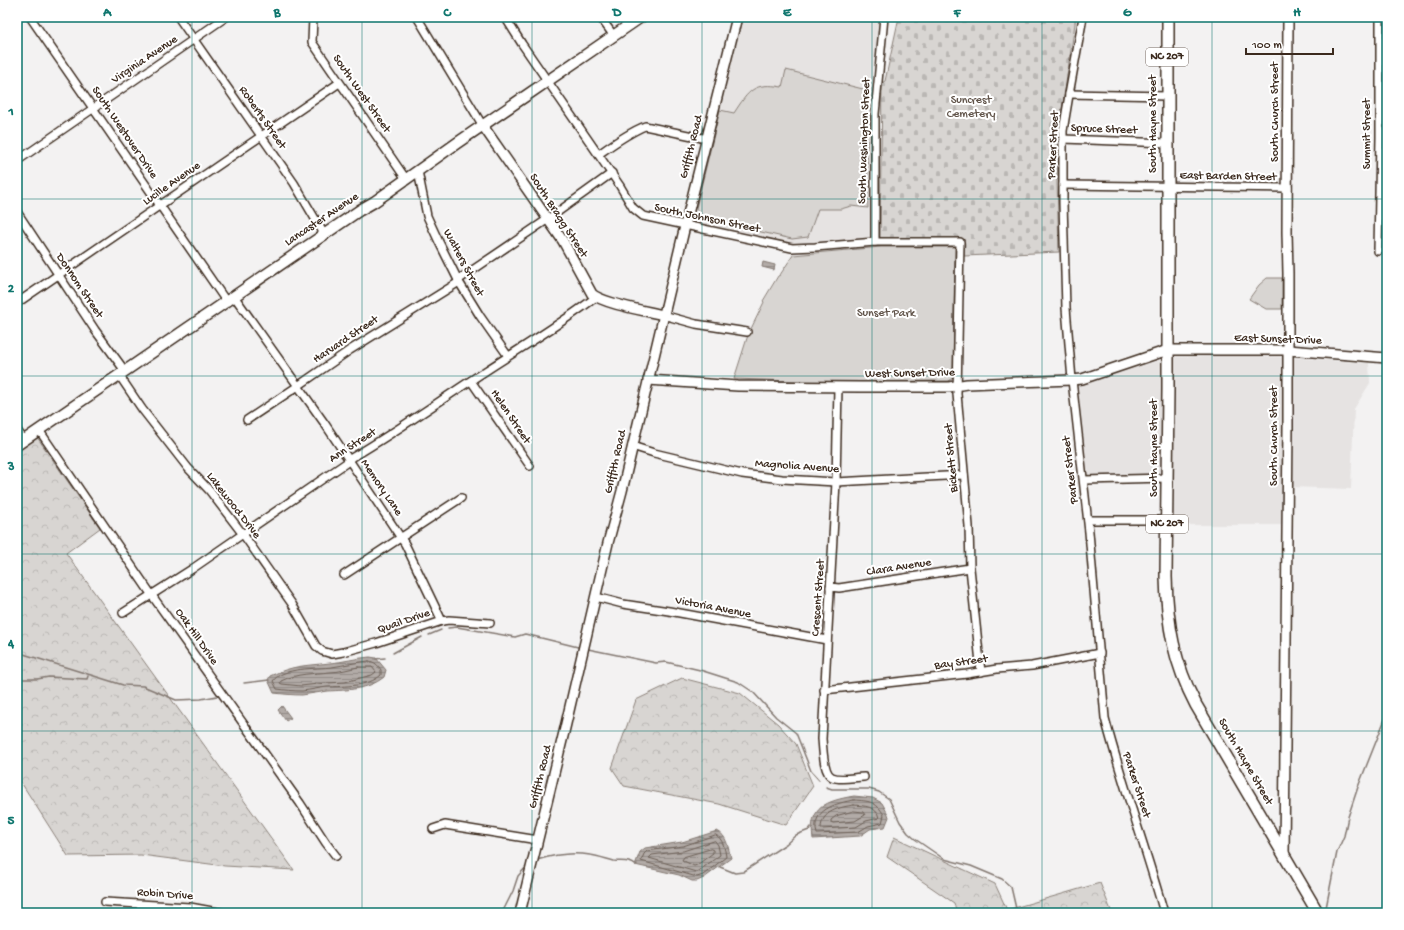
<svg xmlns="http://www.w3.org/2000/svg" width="1404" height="930" font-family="'Gochi Hand',sans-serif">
<defs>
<pattern id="forest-crowns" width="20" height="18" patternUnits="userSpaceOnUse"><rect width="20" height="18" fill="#d8d5d2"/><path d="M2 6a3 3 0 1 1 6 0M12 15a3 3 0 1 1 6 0" fill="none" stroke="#bab7b4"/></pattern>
<pattern id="cemetery-stones" width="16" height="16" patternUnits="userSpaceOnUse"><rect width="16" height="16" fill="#d8d5d2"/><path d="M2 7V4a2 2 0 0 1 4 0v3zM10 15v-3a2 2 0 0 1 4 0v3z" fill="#bab7b4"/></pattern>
<pattern id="water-rules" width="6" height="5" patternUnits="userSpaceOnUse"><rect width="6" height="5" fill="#b2aba7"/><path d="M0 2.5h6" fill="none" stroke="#928b87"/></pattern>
</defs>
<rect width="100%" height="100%" fill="#f3f2f2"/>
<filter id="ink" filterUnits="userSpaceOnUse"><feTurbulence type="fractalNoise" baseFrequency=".025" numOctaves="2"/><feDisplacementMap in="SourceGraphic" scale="8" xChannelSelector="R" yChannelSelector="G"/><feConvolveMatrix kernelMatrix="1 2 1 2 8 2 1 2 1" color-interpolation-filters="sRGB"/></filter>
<g filter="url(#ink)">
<g fill="#e6e3e2">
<polygon points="743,17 882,17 870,92 871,240 790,245 691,223"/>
<polygon points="1237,355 1302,358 1369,363 1370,383 1354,409 1351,489 1290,487 1289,525 1171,525 1171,475 1086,478 1077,384 1172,357"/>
</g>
<g fill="url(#forest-crowns)" stroke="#8a8078">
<polygon points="37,437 100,528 66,553 294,870 225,866 141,855 68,856 17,776 17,451"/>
<polygon points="682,678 740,693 778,724 796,744 813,786 786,825 719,804 624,786 612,768 636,700"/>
<polygon points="894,837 995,884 1007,910 1100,883 1112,913 957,913 954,903 887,857"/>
</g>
<polygon fill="url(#cemetery-stones)" stroke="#8a8078" points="899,17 1076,17 1059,129 1057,182 1059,252 964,256 964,239 880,239 882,83 885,81"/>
<g fill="#d8d5d2" stroke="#8a8078">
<path d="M786,70l77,19 4,5 1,114 -17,-2 -10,3h-23l-10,28 -16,2 -93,-21v-4l-3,-6 24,-98 14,3c15,-23 20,-31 48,-26z"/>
<polygon points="881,247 955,247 953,378 949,381 823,382 734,379 748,335 764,302 763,301 778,276 780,275 793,255"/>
<polygon points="1267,278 1282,278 1282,309 1266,309 1249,299 1259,285"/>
</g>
<g fill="url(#water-rules)" stroke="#827770">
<polygon points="763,262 775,265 774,270 762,267"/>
<path d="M370,657l6,1 10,12 -2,7c-16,13 -37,13 -56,14 -9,1 -17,3 -26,4 -9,0 -19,-1 -28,-2l-6,-13 2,-4c24,-11 34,-10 60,-13 13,-1 26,-5 40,-6z"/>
<polygon points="282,706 291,718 286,721 278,710"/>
<path d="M854,796l19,2 9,5 6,11 1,3 -4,10 -15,2 -10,7 -47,3c-5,-32 13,-38 41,-43z"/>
<path d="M717,831c10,4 11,17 14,27l-27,20 -7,3h-5l-13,-6 -44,-10 5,-13 5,-4 37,-6z"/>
</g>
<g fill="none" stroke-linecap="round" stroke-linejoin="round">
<g stroke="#6b5e55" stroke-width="1">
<path d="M369,661c6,1 9,4 12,9v5c-13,12 -37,11 -54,12 -8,1 -16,3 -25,4 -8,0 -17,-1 -25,-2l-4,-8c9,-14 44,-12 59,-14 13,-2 25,-5 37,-6z"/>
<path d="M358,667h14l4,5 -4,3 -27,7 -19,1 -25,3 -19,-2 -2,-1 1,-2c16,-8 32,-7 49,-9 9,0 19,-3 28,-5z"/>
<path d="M854,800c15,1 22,1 30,15l-2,8 -14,3 -10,6 -41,2c-7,-24 19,-31 37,-34z"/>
<path d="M854,805c10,1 23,1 25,13l-13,3 -10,6 -35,2c0,-18 19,-22 33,-24z"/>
<polygon points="854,811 863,812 865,815 855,821 833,823 831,822 831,820 836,816"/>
<path d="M716,835c7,4 9,14 10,22l-23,18 -6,2 -56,-16 3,-7 3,-3 36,-5z"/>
<polygon points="715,841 718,845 720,855 700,870 696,872 649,858 652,855 683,851"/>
<polygon points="711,849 713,850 713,853 697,865 694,866 682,860 684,857"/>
</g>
<g stroke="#827770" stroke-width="1.5">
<polyline points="448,628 457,627 515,637 525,634 578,647"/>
<polyline points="429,635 441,630"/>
<polyline points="588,649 656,663 666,662 700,670 738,682 753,692 776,717 796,733 811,771 819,780"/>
<polyline points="17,652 123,685 143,686 176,700 201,699 217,696"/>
<polyline points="393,653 422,637"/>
<polyline points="375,659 385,658"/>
<polyline points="17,679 37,679 49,677 87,679 88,676"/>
<polyline points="244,683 269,680"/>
<polyline points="826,787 832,789 869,789 879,792 889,799 900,822 908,833 915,839 944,859 971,866 1002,879 1011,887 1017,913"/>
<path d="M537,860c16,-5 36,-8 53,-5 8,1 16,4 24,6 7,1 16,-1 21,4l2,-1"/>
<polyline points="720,867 735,873 743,872 786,844 796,835 809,830 811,827"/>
<polyline points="502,913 513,891 518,876 527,866"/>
<polyline points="1325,913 1337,852 1344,836 1348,817 1358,787 1387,714"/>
</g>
<g stroke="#3b2a1e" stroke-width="10">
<g id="minor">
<polyline points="30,17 226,301"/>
<polyline points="178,17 294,183 324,234"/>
<polyline points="313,17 312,42 406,179"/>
<polyline points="417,17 483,126"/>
<polyline points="505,17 522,44 620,186 633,208 643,216 792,248 815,247 875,242 960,242 957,394 969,526 970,568 981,672"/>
<polyline points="600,17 614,36"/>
<path d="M1083,17l-13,72 -7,42v72l3,105 6,72 17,152 16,186c17,66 41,130 59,195"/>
<polyline points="17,18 19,17"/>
<polyline points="1069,94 1167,96"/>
<polyline points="1063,139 1168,143"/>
<path d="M599,154c14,-10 29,-21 46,-28l62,13"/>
<polyline points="17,161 226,17"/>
<polyline points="418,171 427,216 439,242 459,282 480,316 508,356"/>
<polyline points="1063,185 1288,188"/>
<polyline points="17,212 95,330 125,371"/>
<polyline points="875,242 875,114 884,17"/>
<polyline points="1378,251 1380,137 1380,17"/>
<polyline points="458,280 548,219 612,173"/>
<polyline points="234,296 325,424 405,544 442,621"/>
<polyline points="17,303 339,83"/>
<polyline points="663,315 696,324 747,332"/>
<polyline points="119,375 142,409 188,468 209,490 245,537 292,604 316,646 322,651 332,654 343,652 376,643 442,621 449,620 490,623"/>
<polyline points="471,381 530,466"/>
<path d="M838,387l-2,95 -14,257c1,9 1,34 10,38 9,4 22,0 32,0"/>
<polyline points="247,420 298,386 350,350 459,282"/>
<polyline points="17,430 24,440"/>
<polyline points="39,430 151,594 300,803 326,843 336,856"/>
<polyline points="632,446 654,453 742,474 782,479 836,482 964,475"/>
<polyline points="1084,480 1168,478"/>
<polyline points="1088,520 1167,520"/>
<polyline points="344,575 461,498"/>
<polyline points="830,587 839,588 970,568"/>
<polyline points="596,597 623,604 669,611 827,640"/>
<path d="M123,613l69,-44 154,-106 7,-6c46,-27 89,-58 134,-87 37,-24 74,-46 109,-73"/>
<polyline points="824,690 967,674 997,669 1032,666 1100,653"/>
<polyline points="433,829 445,825 538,840"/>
<polyline points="105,902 190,907 223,913"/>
</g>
</g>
<g stroke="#3b2a1e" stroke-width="12">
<g id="tertiary">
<path d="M483,126l80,115 29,53c12,10 55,17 71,21"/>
<polyline points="648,380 738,386 861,387 949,387 967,384 1072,380 1082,379 1168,350 1288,350 1387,358"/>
<polyline points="1284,856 1288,426 1288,273 1287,232 1288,17"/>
<polyline points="520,913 565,728 608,543 622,491 685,226 737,17"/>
</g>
</g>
<g stroke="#3b2a1e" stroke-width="13">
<polyline id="secondary" points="17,445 360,210 374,202 457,143 641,17"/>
</g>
<g stroke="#3b2a1e" stroke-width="14">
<path id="primary" d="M1168,17v372l-2,188c1,48 8,86 30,128l122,208"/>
</g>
<use href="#minor" stroke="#fff" stroke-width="7"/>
<use href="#tertiary" stroke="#fff" stroke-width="9"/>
<use href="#secondary" stroke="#fff" stroke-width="10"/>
<use href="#primary" stroke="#fff" stroke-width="11"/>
</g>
</g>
<path fill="none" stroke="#0f766e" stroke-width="1" stroke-opacity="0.55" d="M192,17v896M362,17v896M532,17v896M702,17v896M872,17v896M1042,17v896M1212,17v896M17,199h1370M17,376h1370M17,554h1370M17,731h1370"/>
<g text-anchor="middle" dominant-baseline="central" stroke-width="4" stroke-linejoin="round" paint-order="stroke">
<g fill="#fff" stroke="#766a62" stroke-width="1">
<rect x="1146" y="48" width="42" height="18" rx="3"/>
<rect x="1146" y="515" width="42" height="18" rx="3"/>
</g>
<g font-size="11" font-weight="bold" fill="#3b2a1e">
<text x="1167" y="57">NC 207</text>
<text x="1167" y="524">NC 207</text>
</g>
<g font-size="12" fill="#3b2a1e" stroke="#fff">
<text transform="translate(145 60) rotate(-34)">Virginia Avenue</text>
<text transform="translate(361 94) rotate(55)">South West Street</text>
<text transform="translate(1276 112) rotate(-90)">South Church Street</text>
<text transform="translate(262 118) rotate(55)">Roberts Street</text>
<text transform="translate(1154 124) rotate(-90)">South Hayne Street</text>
<text transform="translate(1104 130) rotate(2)">Spruce Street</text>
<text transform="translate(124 133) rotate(56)">South Westover Drive</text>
<text transform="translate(1368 134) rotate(-90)">Summit Street</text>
<text transform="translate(865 141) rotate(-88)">South Washington Street</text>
<text transform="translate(1054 145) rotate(-87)">Parker Street</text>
<text transform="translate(692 147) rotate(-76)">Griffith Road</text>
<text transform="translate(1228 177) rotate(1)">East Barden Street</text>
<text transform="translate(172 184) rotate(-35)">Lucille Avenue</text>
<text transform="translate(558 216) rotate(57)">South Bragg Street</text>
<text transform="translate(707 219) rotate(12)">South Johnson Street</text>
<text transform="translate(322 220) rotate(-34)">Lancaster Avenue</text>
<text transform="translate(463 263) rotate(62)">Walters Street</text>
<text transform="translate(79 286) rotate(56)">Donnom Street</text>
<text transform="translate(346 340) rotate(-34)">Harvard Street</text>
<text transform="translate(1278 340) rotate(2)">East Sunset Drive</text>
<text transform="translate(910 374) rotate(-1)">West Sunset Drive</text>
<text transform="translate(510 417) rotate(56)">Helen Street</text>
<text transform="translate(1275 436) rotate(-90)">South Church Street</text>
<text transform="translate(353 446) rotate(-33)">Ann Street</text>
<text transform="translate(1155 448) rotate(-90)">South Hayne Street</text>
<text transform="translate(952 458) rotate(-95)">Bickett Street</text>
<text transform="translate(616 462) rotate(-77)">Griffith Road</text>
<text transform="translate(797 467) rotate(4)">Magnolia Avenue</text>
<text transform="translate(1071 470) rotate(-97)">Parker Street</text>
<text transform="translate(381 488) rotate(56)">Memory Lane</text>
<text transform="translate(233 506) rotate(52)">Lakewood Drive</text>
<text transform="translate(899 568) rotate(-9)">Clara Avenue</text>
<text transform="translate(819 598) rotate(-86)">Crescent Street</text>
<text transform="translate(713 608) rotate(11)">Victoria Avenue</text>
<text transform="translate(404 622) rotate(-19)">Quail Drive</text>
<text transform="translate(196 637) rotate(55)">Oak Hill Drive</text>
<text transform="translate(961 663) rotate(-8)">Bay Street</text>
<text transform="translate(1245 762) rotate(60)">South Hayne Street</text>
<text transform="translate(541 777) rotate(-76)">Griffith Road</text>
<text transform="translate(1136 785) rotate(72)">Parker Street</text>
<text transform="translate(165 895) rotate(4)">Robin Drive</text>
</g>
<g font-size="12" fill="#62554b" stroke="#fff">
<text x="971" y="101">Suncrest<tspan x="971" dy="14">Cemetery</tspan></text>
<text x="886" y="314">Sunset Park</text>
</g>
</g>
<rect width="1404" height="930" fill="none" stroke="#fff" stroke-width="44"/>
<path d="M1246 48v6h87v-6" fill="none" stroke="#3b2a1e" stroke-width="2"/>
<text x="1252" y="48" font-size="12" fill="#3b2a1e" stroke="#ffffff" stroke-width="3" paint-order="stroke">100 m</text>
<rect x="22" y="22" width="1360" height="886" fill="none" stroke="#0f766e" stroke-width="1.5"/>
<g font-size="13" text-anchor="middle" font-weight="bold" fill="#0f766e">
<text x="107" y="16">A</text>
<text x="277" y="16">B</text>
<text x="447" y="16">C</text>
<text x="617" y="16">D</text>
<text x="787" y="16">E</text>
<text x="957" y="16">F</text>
<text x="1127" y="16">G</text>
<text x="1297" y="16">H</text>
<text x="11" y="115">1</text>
<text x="11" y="292">2</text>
<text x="11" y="470">3</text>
<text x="11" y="647">4</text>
<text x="11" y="824">5</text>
</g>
</svg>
